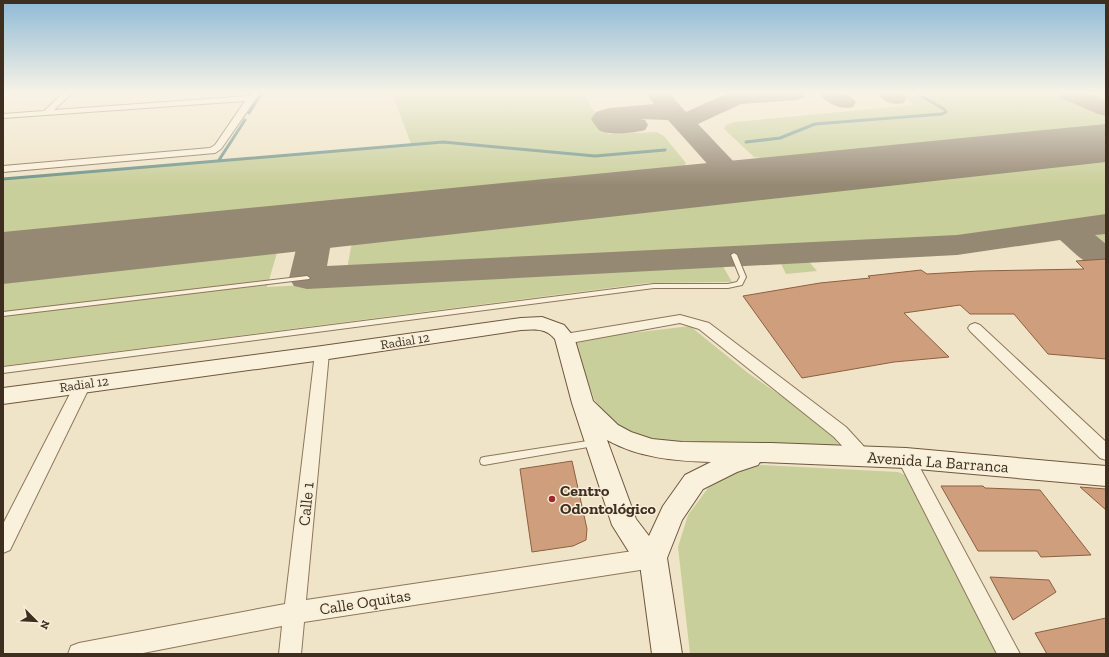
<svg xmlns="http://www.w3.org/2000/svg" width="1109" height="657" font-family="'Zilla Slab',serif">
<rect width="100%" height="100%" fill="#f0e4c8"/>
<g fill="#c9cf9b">
<polygon points="392,93 583,93 608,134 657,132 664,136 686,163 683,168 671,172 3,239 3,179 411,144"/>
<polygon points="896,93 1059,93 1106,113 1106,129 779,161 754,157 724,129 726,125 734,122 915,105"/>
<polygon points="1076,93 1106,93 1106,106"/>
<polygon points="1106,155 1106,217 930,240 347,269 352,242"/>
<polygon points="1103,232 1106,234 1106,253 1102,253 1076,234"/>
<polygon points="1068,238 1076,240 1083,245 1081,246 1095,256 1082,257 1060,239"/>
<polygon points="277,253 267,287 721,263 732,282 649,283 3,366 3,282"/>
<polygon points="805,257 817,271 786,274 778,258"/>
<polygon points="690,326 748,373 828,428 840,447 656,442 624,429 608,417 594,399 574,340"/>
<polygon points="761,465 898,472 905,475 912,481 1003,654 690,654 678,547 688,515 708,488 740,469"/>
</g>
<g fill="none" stroke-linecap="round" stroke-linejoin="round">
<g stroke="#6f938a" stroke-width="3">
<polyline points="249,113 259,97 264,93"/>
<polyline points="746,142 780,138 815,124 942,114 946,112 944,109 916,93"/>
<polyline points="219,160 245,120"/>
<polyline points="3,179 443,142 595,156 665,150"/>
</g>
<g fill="#968974" fill-rule="evenodd">
<path d="M646,93h23l17,19 42,-19h79l-3,5 -8,2 -55,4 -43,20 54,57 -4,6 -10,3 -10,-3 -60,-67 -28,-1 5,1 3,5 -3,5c-11,3 -37,6 -46,0 -3,-3 -6,-8 -8,-11l5,-7 13,-4 45,-4z"/>
<path d="M819,93c14,0 29,-3 37,9l-3,5c-13,3 -26,-3 -34,-14z"/>
<path d="M877,93h27l3,5 -3,5c-11,2 -20,0 -27,-10z"/>
<polygon points="1058,93 1089,93 1106,101 1106,116 1098,114 1061,98"/>
<path d="M1106,214v20l-11,1 11,9v22c-17,5 -34,-16 -46,-26l-103,15 -650,34 -13,-3 -5,-8 13,-53 5,-7 11,-3 11,3 5,7 -7,41 630,-31z"/>
</g>
<polygon fill="#968974" fill-rule="evenodd" points="1106,124 1106,162 3,284 3,232"/>
</g>
<g fill="#cf9f7d" stroke="#8d5f41">
<polygon points="1106,259 1106,359 1048,354 1014,314 970,314 960,305 904,313 949,357 894,362 802,378 743,296 820,283 870,278 868,276 921,270 927,274 979,271 1084,269 1076,261"/>
<polygon points="572,461 587,529 586,540 573,546 532,552 520,469"/>
<polygon points="941,486 983,486 985,488 1040,490 1091,555 1041,557 1037,551 978,551"/>
<polygon points="1080,487 1106,489 1106,510"/>
<polygon points="990,577 1049,580 1056,592 1013,620"/>
<polygon points="1106,618 1106,654 1047,654 1035,633"/>
</g>
<g fill="none" stroke-linecap="round" stroke-linejoin="round">
<g stroke="#8d765c" stroke-width="2">
<g id="lane">
<polygon points="734,253 737,255 746,277 742,285 728,288 654,288 3,373 3,367 654,284 728,284 737,282 740,277 731,255"/>
<polygon points="307,276 310,278 309,279 3,316 3,312"/>
<polygon points="594,440 597,441 598,443 597,445 594,446 484,465 481,464 480,461 481,458 484,457"/>
</g>
</g>
<g stroke="#8d765c" stroke-width="2">
<g id="street">
<polygon points="63,93 72,93 54,110 249,96 251,93 260,93 221,149 215,153 3,172 3,166 210,148 215,145 245,101 3,118 3,114 44,111"/>
<polygon points="680,315 709,323 846,427 868,451 871,456 868,461 862,463 856,461 834,437 699,329 680,323 565,344 560,342 558,339 560,336 565,334"/>
<polygon points="975,323 980,325 1106,442 1106,460 1100,458 970,331 968,328 970,325"/>
<polygon points="322,348 327,349 329,353 306,600 653,548 660,551 663,558 660,565 653,568 304,622 301,654 279,654 282,626 138,654 68,654 71,646 79,643 285,604 315,353 317,349"/>
<polygon points="83,378 88,380 91,384 10,550 3,553 3,524 75,384 78,380"/>
<polygon points="906,451 912,453 1020,654 997,654 897,458 900,453"/>
</g>
</g>
<g stroke="#6f573f" stroke-width="2">
<path id="secondary" d="M542,317l22,8 10,12 19,64 25,24 13,7 21,7 30,3 89,1 135,5 200,18v20l-200,-18 -146,-6 -2,3 -21,7 -34,17 -21,31 -15,38 15,96h-30l-12,-90 -11,-12 -17,-27 -40,-122 -17,-64c-9,-11 -20,-10 -34,-9l-199,30 -319,44v-16l319,-42 199,-28zM607,440c33,18 67,21 104,22l-26,13 -22,31 -14,30 -13,-17z"/>
</g>
<use href="#lane" fill="#faf1dc" fill-rule="evenodd"/>
<use href="#street" fill="#faf1dc" fill-rule="evenodd"/>
<use href="#secondary" fill="#faf1dc" fill-rule="evenodd"/>
</g>
<linearGradient id="sky" x2="0" y2="1"><stop stop-color="#8fbad6"/><stop offset="0.5" stop-color="#f8f3e6"/><stop offset="1" stop-color="#f8f3e6" stop-opacity="0"/></linearGradient>
<rect width="1109" height="185" fill="url(#sky)"/>
<circle fill="#9e2a2b" stroke="#f7eed8" stroke-width="1.5" cx="552" cy="499" r="4"/>
<g text-anchor="middle" dominant-baseline="central" stroke-width="3" stroke-linejoin="round" paint-order="stroke">
<g font-size="13" fill="#3d2e20" stroke="#f7eed8">
<text transform="translate(405 341) rotate(-9)">Radial 12</text>
<text transform="translate(84 384) rotate(-8)">Radial 12</text>
</g>
<g font-size="16" fill="#3d2e20" stroke="#f7eed8">
<text transform="translate(938 462) rotate(4)">Avenida La Barranca</text>
<text transform="translate(306 504) rotate(-84)">Calle 1</text>
<text transform="translate(365 602) rotate(-9)">Calle Oquitas</text>
</g>
<g font-size="16" font-weight="bold" fill="#3d2e20" stroke="#f7eed8" text-anchor="start">
<text x="560" y="490">Centro<tspan x="560" dy="18">Odontológico</tspan></text>
</g>
</g>
<rect width="1109" height="657" fill="none" stroke="#3d2e20" stroke-width="8"/>
<g transform="translate(36 621) rotate(114)" stroke="#f7eed8" stroke-width="3" paint-order="stroke">
<path d="M0-3L7 15L0 10L-7 15Z" fill="#3d2e20"/>
<text y="-6" font-size="11" font-weight="bold" text-anchor="middle" fill="#3d2e20">N</text>
</g>
</svg>
